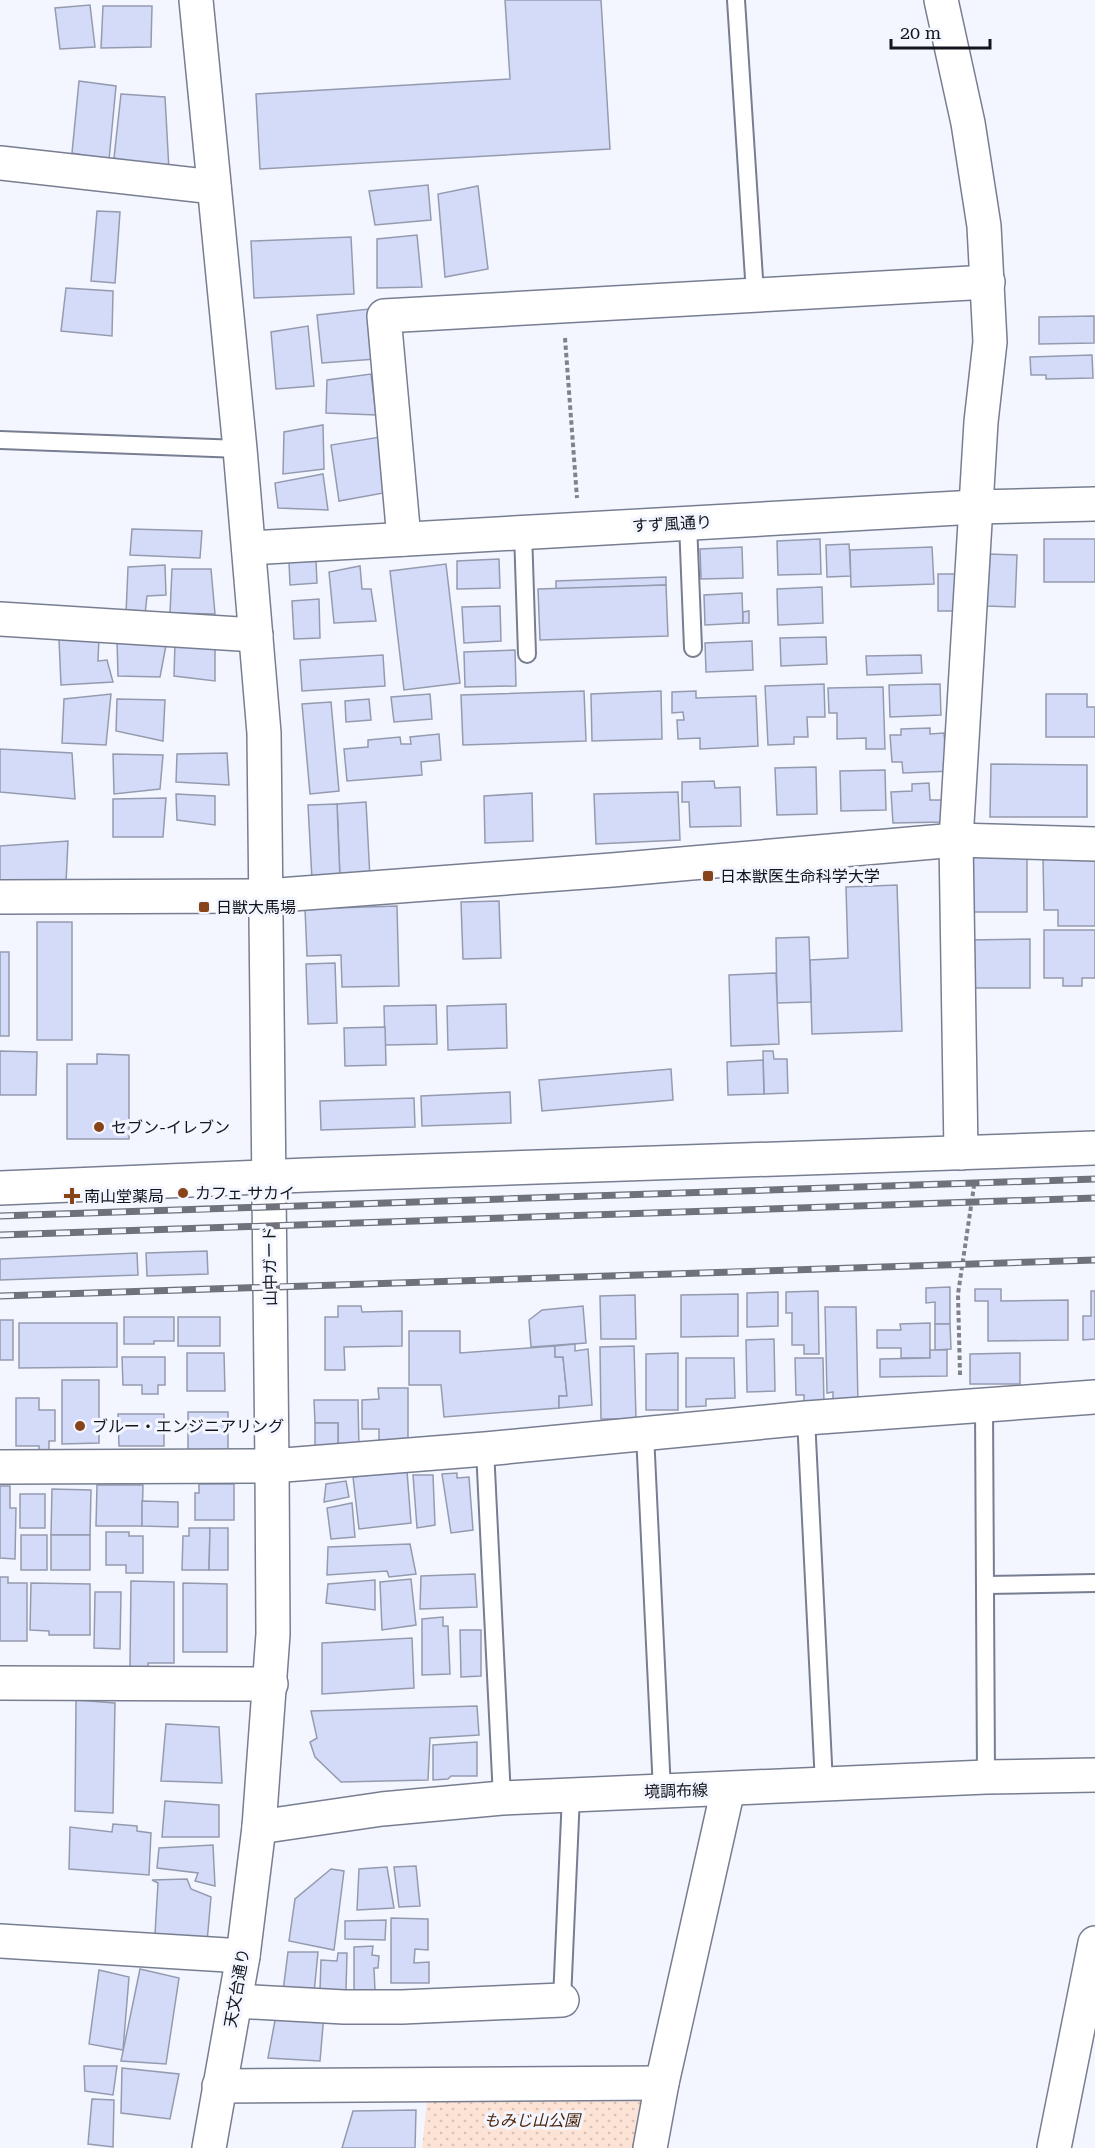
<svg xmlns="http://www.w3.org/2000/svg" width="1095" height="2148" font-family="'Roboto Serif','Noto Sans JP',serif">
<defs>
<pattern id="park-dots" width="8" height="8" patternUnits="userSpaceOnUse" patternTransform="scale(1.5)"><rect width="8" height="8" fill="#fde3d6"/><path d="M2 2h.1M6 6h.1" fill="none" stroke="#d8c2b7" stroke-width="1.8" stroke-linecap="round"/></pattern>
</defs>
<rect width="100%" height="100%" fill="#f4f6ff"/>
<polygon fill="url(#park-dots)" points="428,2092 643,2094 633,2148 422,2148"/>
<g fill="#d3dbf8" stroke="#959baf" stroke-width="1.5">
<polygon points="505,0 601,0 610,149 260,169 256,94 510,79"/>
<polygon points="90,5 95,47 60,49 55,8"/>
<polygon points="103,6 152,6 151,47 101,48"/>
<polygon points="79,81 116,86 109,160 72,153"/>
<polygon points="121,94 165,97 169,170 114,158"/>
<polygon points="428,185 431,220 375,225 369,191"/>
<polygon points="478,186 488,269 445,277 438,194"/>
<polygon points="97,211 120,212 115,283 91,281"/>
<polygon points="417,235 422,287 377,288 377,239"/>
<polygon points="351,237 354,294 254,298 251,241"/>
<polygon points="66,288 113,291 112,336 61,331"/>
<polygon points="369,309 376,359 322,363 317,315"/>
<polygon points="1094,316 1094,343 1039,344 1039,317"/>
<polygon points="308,326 314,386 276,389 271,332"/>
<polygon points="1092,355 1093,378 1046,379 1046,375 1031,375 1030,357"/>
<polygon points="371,374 376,415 326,413 327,380"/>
<polygon points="323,425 324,469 283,474 284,432"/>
<polygon points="380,437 389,492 339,501 331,445"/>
<polygon points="323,474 328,510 278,508 275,483"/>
<polygon points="132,529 202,531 200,558 130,555"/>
<polygon points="820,539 821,574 778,575 777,541"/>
<rect x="1044" y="539" width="51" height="43"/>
<polygon points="849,544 851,576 827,577 826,545"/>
<polygon points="742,547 743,578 701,579 700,549"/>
<polygon points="932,547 934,584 851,587 850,550"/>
<polygon points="988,554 1017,555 1015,607 986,606"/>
<polygon points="499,559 500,588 457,589 457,561"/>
<polygon points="316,561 317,583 290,585 289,562"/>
<polygon points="446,564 460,683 404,690 390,571"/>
<polygon points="165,565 166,595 147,596 145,614 126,614 128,567"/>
<polygon points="360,566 362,589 371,589 376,621 334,623 329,572"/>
<polygon points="172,569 211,569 215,614 170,613"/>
<rect x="938" y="574" width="22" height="37"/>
<polygon points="666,577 666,585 556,589 556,581"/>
<polygon points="666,585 668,636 540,640 538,589"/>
<polygon points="822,587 823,623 778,625 777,589"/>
<polygon points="742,593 743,623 705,625 704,595"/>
<polygon points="319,599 320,638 294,639 292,601"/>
<polygon points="500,606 501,641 464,643 462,607"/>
<polygon points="749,611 749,623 743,623 743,612"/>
<polygon points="99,637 98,661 107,660 113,682 61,685 59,639"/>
<polygon points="826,637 827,664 781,666 780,638"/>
<polygon points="167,640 160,677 118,676 117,641"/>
<polygon points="752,641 753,670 706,672 705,643"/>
<polygon points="175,642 215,643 215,681 174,676"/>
<polygon points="515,650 516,686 465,687 464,652"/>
<polygon points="383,655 385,686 302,691 300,660"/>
<polygon points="921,655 922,673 867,675 866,656"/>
<polygon points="824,684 825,717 807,717 808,737 794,737 794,744 768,745 765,686"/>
<polygon points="940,684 941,715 890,717 889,685"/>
<polygon points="883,687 885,749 866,749 866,738 837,739 837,713 829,713 828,688"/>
<polygon points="584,691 586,741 463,745 461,695"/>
<polygon points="661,691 662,739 592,741 591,694"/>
<polygon points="696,691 696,698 756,696 758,746 700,749 700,738 678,739 677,720 684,720 683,712 672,713 672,692"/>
<polygon points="111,694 106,745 62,743 64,699"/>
<polygon points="430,694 432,719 394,722 391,697"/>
<polygon points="1046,694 1087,694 1087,707 1095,707 1095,737 1046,737"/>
<polygon points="117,699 165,700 163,741 116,731"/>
<polygon points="369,699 371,720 346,722 345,701"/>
<polygon points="331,702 339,791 310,794 302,704"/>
<polygon points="930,728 930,734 944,733 946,759 952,771 903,773 902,762 892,762 890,735 901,735 901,729"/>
<polygon points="439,734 441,760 421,762 422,775 347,781 344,749 368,747 368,740 400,737 401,744 411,744 410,737"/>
<polygon points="0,749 72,753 75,799 0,792"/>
<polygon points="227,753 229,785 176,782 177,754"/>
<polygon points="113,754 163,755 160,789 114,794"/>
<polygon points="991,764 1087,765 1087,817 990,817"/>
<polygon points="816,767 817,814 777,815 775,768"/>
<polygon points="885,770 886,810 841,811 840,771"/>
<polygon points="714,781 715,788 740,787 741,826 690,827 689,802 682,802 682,782"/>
<polygon points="929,783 930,800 943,800 944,822 893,823 891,792 912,791 912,784"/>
<polygon points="678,792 680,840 596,844 594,794"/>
<polygon points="532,793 533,841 485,843 484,796"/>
<polygon points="176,794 215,796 215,825 177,820"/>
<polygon points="166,798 163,837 113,837 113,799"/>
<polygon points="366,802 370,878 340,879 337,804"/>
<polygon points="337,804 340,879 312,880 308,805"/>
<polygon points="68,841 66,883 0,887 0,846"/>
<polygon points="1027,856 1027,912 971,912 971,857"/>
<polygon points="1095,858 1095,926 1058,926 1058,910 1044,910 1043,859"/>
<polygon points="897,885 902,1031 812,1034 810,960 848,958 846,887"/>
<polygon points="499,901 501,958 463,959 461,902"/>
<polygon points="397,906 399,986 342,987 341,955 307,956 305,909"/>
<rect x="37" y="922" width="35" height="118"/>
<polygon points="1044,930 1095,930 1095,978 1082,978 1082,986 1063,986 1063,978 1044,978"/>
<polygon points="809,937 811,1002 777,1003 776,938"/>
<polygon points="1030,939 1030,988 967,988 967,940"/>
<rect x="0" y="952" width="9" height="84"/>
<polygon points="335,963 337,1023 308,1024 306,964"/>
<polygon points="776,973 779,1044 731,1046 729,975"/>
<polygon points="506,1004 507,1048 448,1050 447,1006"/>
<polygon points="436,1005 437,1044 385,1045 384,1006"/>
<polygon points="385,1027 386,1065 345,1066 344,1028"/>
<polygon points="0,1051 37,1052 36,1095 0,1095"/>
<polygon points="763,1051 773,1051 774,1059 787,1059 788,1093 764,1094"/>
<polygon points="97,1054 129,1055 129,1139 67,1139 67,1064 97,1064"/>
<polygon points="763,1060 764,1094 728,1095 727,1062"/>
<polygon points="671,1069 673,1100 542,1111 539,1080"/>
<polygon points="510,1092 511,1123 422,1126 421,1096"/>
<polygon points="414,1098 415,1127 321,1130 320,1101"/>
<polygon points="207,1251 208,1274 147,1276 146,1253"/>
<polygon points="137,1253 138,1275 0,1280 0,1259"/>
<polygon points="950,1287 950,1324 935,1324 935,1302 926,1303 926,1288"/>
<polygon points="975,1289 1001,1289 1001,1301 1068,1300 1068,1340 988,1341 988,1301 975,1301"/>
<polygon points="818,1291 819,1354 804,1354 804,1345 792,1345 792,1313 786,1313 786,1292"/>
<polygon points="1091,1291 1095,1291 1095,1339 1083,1340 1083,1316 1091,1316"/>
<polygon points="778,1292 778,1326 747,1327 747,1293"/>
<polygon points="738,1294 738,1336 681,1337 681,1295"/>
<polygon points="635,1295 636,1339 601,1339 600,1296"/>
<polygon points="338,1306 361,1306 362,1312 402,1311 402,1346 344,1347 345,1370 325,1370 325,1317 338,1317"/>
<polygon points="583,1306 586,1343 531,1347 529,1320 542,1310"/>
<polygon points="825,1307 856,1307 858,1404 833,1404 833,1392 827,1393"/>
<polygon points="124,1317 174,1317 174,1341 154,1341 154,1344 124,1344"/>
<rect x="178" y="1317" width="42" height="29"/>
<rect x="0" y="1320" width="13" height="40"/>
<polygon points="19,1323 117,1323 117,1367 19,1368"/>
<polygon points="930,1323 930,1358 901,1358 901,1348 877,1348 877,1330 901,1330 900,1324"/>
<polygon points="935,1324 950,1324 951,1349 935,1350"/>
<polygon points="409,1331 460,1331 460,1353 555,1346 555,1357 563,1357 567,1396 559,1396 559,1408 444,1417 441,1385 409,1385"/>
<polygon points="774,1339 775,1391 747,1392 746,1340"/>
<polygon points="575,1344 575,1351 588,1349 592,1405 559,1408 559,1396 567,1396 563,1357 555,1357 555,1346"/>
<polygon points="634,1346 636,1419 601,1419 600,1347"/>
<polygon points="930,1350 947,1350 947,1376 880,1377 880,1359 930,1358"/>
<polygon points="187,1353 224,1353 225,1391 187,1391"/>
<polygon points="678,1353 678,1410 646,1410 646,1354"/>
<polygon points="1020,1353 1020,1384 970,1384 970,1354"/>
<polygon points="122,1357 165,1357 165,1385 158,1385 158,1394 142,1394 142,1385 123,1385"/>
<polygon points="686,1358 734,1358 735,1398 706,1399 706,1406 686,1407"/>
<polygon points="795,1358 823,1358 824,1404 804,1404 804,1395 796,1395"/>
<polygon points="62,1380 99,1380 99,1443 62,1444"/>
<polygon points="378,1388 408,1388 408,1440 379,1440 379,1429 362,1429 362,1400 379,1399"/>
<polygon points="16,1398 39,1398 39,1410 55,1410 55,1441 49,1441 49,1452 39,1452 39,1446 16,1446"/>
<polygon points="314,1400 358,1400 359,1449 338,1449 338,1423 315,1423"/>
<rect x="188" y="1412" width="40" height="42"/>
<polygon points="118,1414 164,1414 164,1446 119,1446"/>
<rect x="315" y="1423" width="23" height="26"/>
<polygon points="407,1471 411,1523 359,1529 353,1477"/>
<polygon points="457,1473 457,1478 469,1477 473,1530 451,1533 442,1474"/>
<polygon points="413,1475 433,1475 435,1525 417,1528"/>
<polygon points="346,1481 349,1497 324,1502 326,1484"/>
<polygon points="199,1484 234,1484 234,1520 195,1520 195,1493 199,1493"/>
<polygon points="97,1485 143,1485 142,1526 96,1526"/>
<polygon points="0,1486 10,1486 10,1508 16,1508 15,1559 0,1558"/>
<polygon points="52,1489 91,1490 90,1535 51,1535"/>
<rect x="20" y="1494" width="25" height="34"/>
<polygon points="142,1501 178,1502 178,1527 142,1526"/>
<polygon points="352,1503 355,1537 331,1539 327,1508"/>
<polygon points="189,1528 210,1528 209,1570 182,1570 183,1536 189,1536"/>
<polygon points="210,1528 228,1528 228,1570 209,1570"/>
<polygon points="106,1532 129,1532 129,1536 143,1536 143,1573 126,1573 126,1565 106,1565"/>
<rect x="21" y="1535" width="26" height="35"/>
<rect x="51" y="1535" width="39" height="35"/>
<polygon points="410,1544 416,1574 389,1577 387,1571 327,1575 328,1547"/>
<polygon points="475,1574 477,1607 420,1609 421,1576"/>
<polygon points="0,1577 8,1577 8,1583 27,1583 27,1641 0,1641"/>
<polygon points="411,1579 416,1625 382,1630 380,1582"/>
<polygon points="375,1580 375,1610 326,1603 328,1584"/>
<polygon points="131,1581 174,1582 174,1663 148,1663 148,1668 130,1668"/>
<polygon points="31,1583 90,1584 90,1635 49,1635 49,1631 30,1630"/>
<polygon points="183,1583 227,1584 227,1652 183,1652"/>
<polygon points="95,1592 121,1592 120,1649 94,1648"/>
<polygon points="443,1617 443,1626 448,1626 450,1674 422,1675 422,1619"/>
<polygon points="460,1630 481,1630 481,1676 461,1677"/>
<polygon points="412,1638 414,1688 322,1694 322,1643"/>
<polygon points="76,1700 115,1703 113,1813 75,1811"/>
<polygon points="477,1706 479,1735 430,1738 428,1780 341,1782 315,1757 310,1742 317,1738 311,1711"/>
<polygon points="166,1724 219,1727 222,1783 161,1781"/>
<polygon points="477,1742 477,1776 451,1776 448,1779 433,1780 433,1745"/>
<polygon points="165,1801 219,1805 219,1837 162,1837"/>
<polygon points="113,1824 137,1826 137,1831 151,1833 149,1875 69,1869 70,1827 112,1832"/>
<polygon points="213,1845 215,1886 195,1881 198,1873 157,1868 159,1848"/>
<polygon points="416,1866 420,1906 399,1907 394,1867"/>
<polygon points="387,1867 394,1908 357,1910 359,1869"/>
<polygon points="331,1869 344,1871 334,1950 289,1941 295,1899"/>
<polygon points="187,1879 191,1889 211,1897 207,1942 155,1934 158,1883 152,1880"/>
<polygon points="391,1918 428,1919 428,1950 415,1949 414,1963 429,1962 429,1983 391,1983"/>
<polygon points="386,1920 385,1940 345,1939 345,1921"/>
<polygon points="373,1946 372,1955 379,1956 378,1968 374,1968 375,1991 354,1990 354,1947"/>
<polygon points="288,1952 318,1952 314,1993 283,1991"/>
<polygon points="338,1953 347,1953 346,1990 320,1990 321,1960 337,1961"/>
<polygon points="140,1969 179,1978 166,2064 121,2061"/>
<polygon points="99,1970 129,1977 123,2050 89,2044"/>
<polygon points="324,2014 320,2061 268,2058 276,2015"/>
<polygon points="84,2066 117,2066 113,2095 85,2091"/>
<polygon points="122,2068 179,2074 170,2119 121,2113"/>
<polygon points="92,2099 114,2100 113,2147 88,2144"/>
<polygon points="416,2110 415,2148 342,2148 353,2111"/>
</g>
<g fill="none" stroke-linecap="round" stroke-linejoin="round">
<g stroke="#787e91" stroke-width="20">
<g id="service">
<polyline points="736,0 755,294"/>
<polyline points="0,440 240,449"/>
<polyline points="688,523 693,648"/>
<polyline points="523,532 527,654"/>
<polyline points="984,1405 986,1777"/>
<polyline points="806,1418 824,1784"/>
<polyline points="645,1434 662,1791"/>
<polyline points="485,1449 502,1798"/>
<polyline points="986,1585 1095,1583"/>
<polyline points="562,2000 571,1795"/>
</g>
</g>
<g stroke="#787e91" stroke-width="36">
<g id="minor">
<polyline points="941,0 968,123 984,226 990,342 981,422 956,840 961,1153"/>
<polyline points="0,163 214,187"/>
<polyline points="404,539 384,316 988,282"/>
<polyline points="249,548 976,507 1095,504"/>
<polyline points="0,619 256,635"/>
<polyline points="0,897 266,896 612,870 956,840 1095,844"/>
<polyline points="0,1188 307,1175 1095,1148"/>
<polyline points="0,1467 272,1466 485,1449 806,1418 1095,1397"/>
<polyline points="0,1683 271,1684"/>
<polyline points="0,1941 243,1956"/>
<polyline points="235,2001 344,2007 402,2007 562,2000"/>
<polyline points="219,2086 662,2083"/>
<polyline points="650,2148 662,2083 728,1789"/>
<polyline points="1054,2148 1095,1943"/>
</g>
</g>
<g stroke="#787e91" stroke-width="36">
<polyline id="tertiary" points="259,1827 382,1809 502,1798 986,1777 1095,1775"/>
</g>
<g stroke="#787e91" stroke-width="36">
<polyline id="secondary" points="196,0 240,449 264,733 272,1466 273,1634 259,1827 243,1956 209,2148"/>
</g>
<g stroke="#80828a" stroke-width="4" stroke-dasharray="4.5 3" stroke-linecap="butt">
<polyline points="565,338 577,498"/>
<polyline points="960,1375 958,1294 974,1186"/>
</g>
<use href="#service" stroke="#fff" stroke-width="16"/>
<use href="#minor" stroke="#fff" stroke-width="33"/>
<use href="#tertiary" stroke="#fff" stroke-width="33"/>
<use href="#secondary" stroke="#fff" stroke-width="33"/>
<g stroke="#70727a" stroke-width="7">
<g id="rail">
<polyline points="0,1216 1095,1179"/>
<polyline points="0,1235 1095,1198"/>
<polyline points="0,1296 1095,1260"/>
</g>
</g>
<use href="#rail" stroke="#f4f6ff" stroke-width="4.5" stroke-dasharray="14" stroke-linecap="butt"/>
</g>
<g fill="#884418" stroke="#f4f6ff" stroke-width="2">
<rect x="702" y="870" width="12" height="12" rx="3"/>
<rect x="198" y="901" width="12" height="12" rx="3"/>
<circle cx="99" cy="1127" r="6"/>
<circle cx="183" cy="1193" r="6"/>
<path d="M69 1187h6v6h6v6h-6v6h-6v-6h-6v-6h6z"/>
<circle cx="80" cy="1426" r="6"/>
</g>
<g text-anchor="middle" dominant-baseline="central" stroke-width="6" stroke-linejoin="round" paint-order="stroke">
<g font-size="16" fill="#13151c" stroke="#f4f6ff">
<text transform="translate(672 524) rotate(-3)">すず風通り</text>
<text transform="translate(270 1266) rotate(-91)">山中ガード</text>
<text transform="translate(676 1791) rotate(-2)">境調布線</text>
<text transform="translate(237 1988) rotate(-80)">天文台通り</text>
</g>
<g font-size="16" fill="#13151c" stroke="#f4f6ff" text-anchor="start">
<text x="720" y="876">日本獣医生命科学大学</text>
<text x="216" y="907">日獣大馬場</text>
<text x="111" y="1127">セブン-イレブン</text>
<text x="195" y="1193">カフェ サカイ</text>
<text x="84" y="1196">南山堂薬局</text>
<text x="92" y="1426">ブルー・エンジニアリング</text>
</g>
<g font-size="16" font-style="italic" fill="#4a2207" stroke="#f4f6ff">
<text x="532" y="2120">もみじ山公園</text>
</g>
</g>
<path d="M891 39v9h99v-9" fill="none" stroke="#13151c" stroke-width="3"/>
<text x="900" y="39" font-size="18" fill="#13151c" stroke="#f4f6ff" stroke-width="4.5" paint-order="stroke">20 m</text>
</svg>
